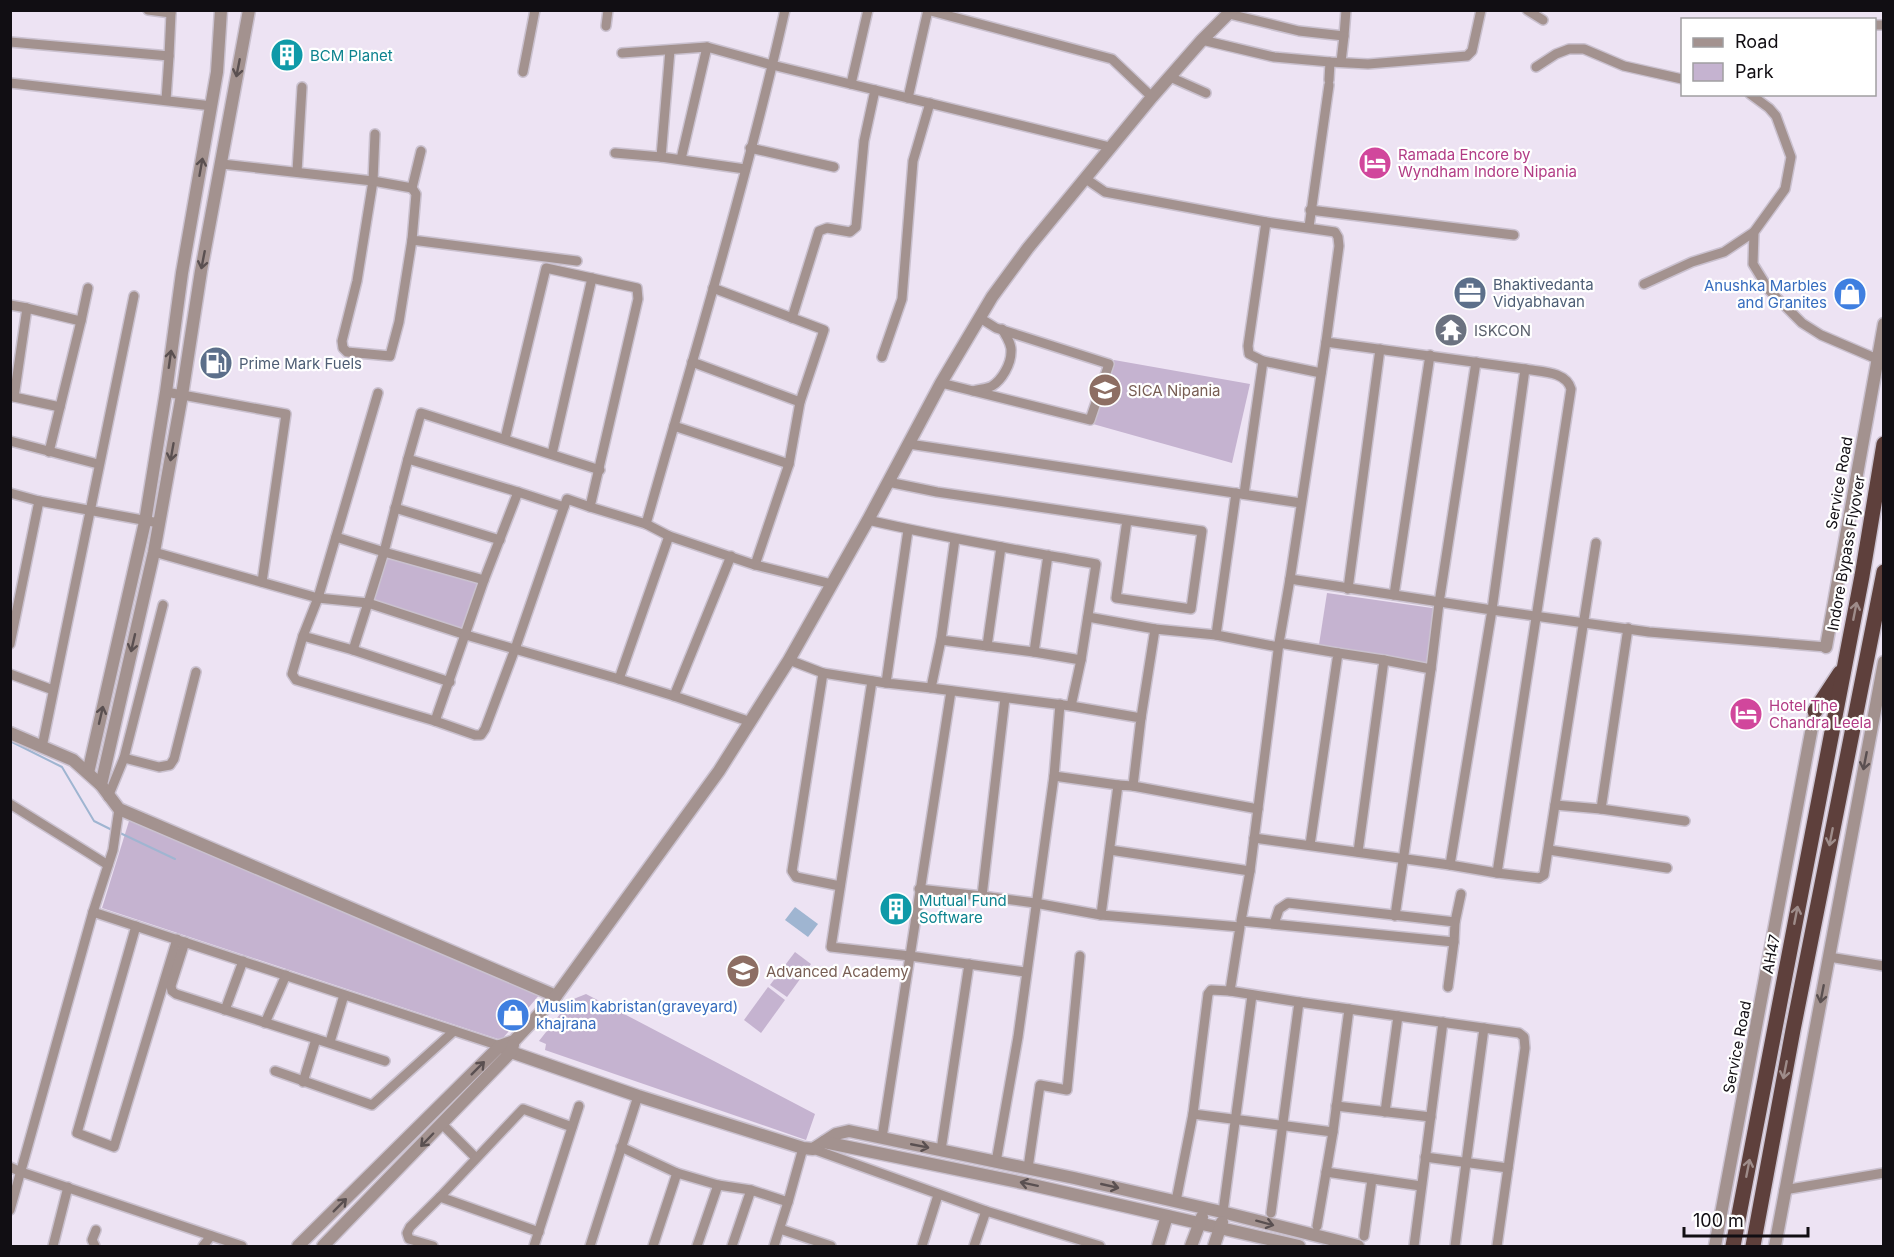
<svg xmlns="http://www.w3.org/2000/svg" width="1894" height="1257" font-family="Inter,sans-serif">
<rect width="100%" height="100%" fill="#ede3f3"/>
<g fill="#c5b3d0">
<polygon points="1114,360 1250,384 1232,463 1093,424"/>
<polygon points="386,557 482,585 464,637 372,607"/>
<polygon points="1327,593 1439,609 1432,669 1318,651"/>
<polygon points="130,818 540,994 503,1038 498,1039 102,908"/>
<polygon points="795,952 811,964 787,997 770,985"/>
<polygon points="768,987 785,1000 761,1033 744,1020"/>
<polygon points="586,994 815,1114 806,1140 545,1050 546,1044 539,1041 571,1000"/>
</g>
<polygon fill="#9fb5d1" points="795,907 818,924 808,937 785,920"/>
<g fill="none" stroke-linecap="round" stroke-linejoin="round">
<g stroke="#9fb5d1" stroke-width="2">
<polyline points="10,741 62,767 94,821 112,830"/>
<polyline points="118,832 175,859"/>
</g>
<g stroke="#cac1cf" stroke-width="12">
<g id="minor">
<polyline points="148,10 171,13 171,10"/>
<polyline points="927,10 1112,59 1152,97"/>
<polyline points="1527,10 1543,20"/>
<polyline points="1229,14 1299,31 1344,36 1346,10"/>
<polyline points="1874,25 1884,25"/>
<polyline points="606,26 608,10"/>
<polyline points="1202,40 1274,57 1330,62 1368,64 1467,56 1472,51 1481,10"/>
<polyline points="10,42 169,56 171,13"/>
<polyline points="622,53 707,47 772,65 1110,147"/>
<polyline points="1341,62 1344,36"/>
<polyline points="1536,67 1556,54 1569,49 1584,49 1624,66 1682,79"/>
<polyline points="523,72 535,10"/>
<polyline points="1170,77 1206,93"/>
<polyline points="1329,80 1330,62"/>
<polyline points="10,83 212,106"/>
<polyline points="851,84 868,10"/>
<polyline points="1750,94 1769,108 1776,116 1791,157 1785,189 1754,232 1753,264 1769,290 1802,323 1821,335 1877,359"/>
<polyline points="908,98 928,10"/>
<polyline points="166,100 169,56"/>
<polyline points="375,134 373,181 357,281 342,341 343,348 347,352 390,356 399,322 412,240"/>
<polyline points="750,148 834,167"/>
<polyline points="421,151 412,188 416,194 412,240 577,261"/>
<polyline points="615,153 661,157 745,169"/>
<polyline points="661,157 670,50"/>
<polyline points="681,159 707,47"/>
<polyline points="222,164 373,181 412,188"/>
<polyline points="297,172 302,87"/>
<polyline points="1086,179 1105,192 1266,222 1335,232 1338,237 1339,246 1326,342 1525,369 1492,610 1649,632 1826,647"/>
<polyline points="1310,210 1514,235"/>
<polyline points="1266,222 1248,346 1249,354 1263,361 1321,373"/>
<polyline points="1309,227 1329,85"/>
<polyline points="1644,284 1692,262 1724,252 1754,232"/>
<polyline points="713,288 824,330 800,402 789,464 755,565"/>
<polyline points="10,305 27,308"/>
<polyline points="792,318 819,231 827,228 850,232 856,227 864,141 875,90"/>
<polyline points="882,357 902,299 913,161 930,103"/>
<polyline points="692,362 800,402"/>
<polyline points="941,383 1090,420 1109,364 996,328 980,318"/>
<path d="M973,391c6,-2 14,-2 19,-5 10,-6 19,-22 19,-34 1,-8 -5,-16 -9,-23"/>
<polyline points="166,392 286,414 262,582"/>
<polyline points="378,393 318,598 303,636 353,650 450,682"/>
<polyline points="10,396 14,397 27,308 81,321 88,288"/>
<polyline points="14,397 60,407"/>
<polyline points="674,426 789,464"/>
<path d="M505,439l41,-171 91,20 1,11 -48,208 56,17c48,-170 100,-340 139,-514"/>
<polyline points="10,441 98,464"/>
<polyline points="909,444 1301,503"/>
<polyline points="49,452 81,321"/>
<polyline points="552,454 592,278"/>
<polyline points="888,482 937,492 1202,531 1191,609 1116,598 1127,520"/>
<polyline points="10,493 39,501 159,523"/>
<polyline points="1244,494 1263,361"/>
<polyline points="564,507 567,499 590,507"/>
<polyline points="395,508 500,540"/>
<path d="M868,520c76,18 152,30 228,44l-15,96 -47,-8 14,-97"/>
<polyline points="646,524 669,536"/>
<polyline points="908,530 886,683 931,688"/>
<polyline points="336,537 384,552 408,459"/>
<polyline points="955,539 941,640 987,646"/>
<polyline points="1001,547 987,646 1034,652"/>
<polyline points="154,552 318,598 368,603 384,552 484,580"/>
<polyline points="1290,579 1279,643 1338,653 1310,845"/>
<polyline points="1348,589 1380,349"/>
<polyline points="1394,595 1430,355"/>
<polyline points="1088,617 1155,629 1216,635 1236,493"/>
<polyline points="1216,635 1278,647"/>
<polyline points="303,636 292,674 296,680 435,721 475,735 481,735 485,729 515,649 564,507 518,492"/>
<polyline points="941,640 931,688 1071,706 1081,660"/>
<polyline points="10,644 39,501"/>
<polyline points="353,650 368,603 466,635 619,679 669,536 755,565 832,584"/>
<polyline points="1338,653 1384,660"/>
<polyline points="789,660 823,673"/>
<polyline points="10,674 53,690"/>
<polyline points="619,679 674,696 731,556"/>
<polyline points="872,681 831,947 910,956 882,1138"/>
<polyline points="951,691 910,956 1025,972"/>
<polyline points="674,696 751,722"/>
<polyline points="1071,706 1141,718 1133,786 1118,785 1101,915 1240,927 1230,991"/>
<polyline points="1141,718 1155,629"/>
<polyline points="435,721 484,580 518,492 408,459 421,413 600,470"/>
<polyline points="42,747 134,296"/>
<polyline points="124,758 159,767 170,765 174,759 196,672"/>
<polyline points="1054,776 1118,785"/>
<polyline points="1133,786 1258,809"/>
<polyline points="108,797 124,758 163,605"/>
<polyline points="10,804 108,865"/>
<polyline points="1555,805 1601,809 1628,628"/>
<polyline points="1601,809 1685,821"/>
<polyline points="1254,838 1450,865 1492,610 1290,579 1326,342"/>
<polyline points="1110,850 1250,871"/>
<polyline points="1549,850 1667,868"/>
<polyline points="1358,852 1384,660 1431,669 1439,603 1476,362"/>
<polyline points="1450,865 1497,873 1539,878 1544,875 1596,543"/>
<path d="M1497,873l74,-484c-5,-18 -30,-17 -46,-20"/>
<polyline points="840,886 796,877 792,871 823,673 886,683"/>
<polyline points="919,889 982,896 1005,698"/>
<polyline points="982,896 1035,903 1101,915"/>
<polyline points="93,912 500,1046"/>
<polyline points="1395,916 1431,669"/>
<polyline points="1455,922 1461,894"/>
<polyline points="1274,924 1279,909 1288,903 1455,922 1454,942 1241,921 1250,871 1279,643"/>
<polyline points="136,926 77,1133 114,1147 177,939"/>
<polyline points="185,942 171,986 172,991 176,994 385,1061"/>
<polyline points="1829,957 1884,966"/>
<polyline points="1448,987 1454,942"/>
<polyline points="1299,1002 1349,1009 1333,1132 1317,1226"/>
<polyline points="1349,1009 1398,1016 1385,1112"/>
<polyline points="225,1010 243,961"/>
<polyline points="1398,1016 1519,1033 1524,1037 1525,1048 1497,1246"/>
<polyline points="265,1023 286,975"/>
<polyline points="330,1042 344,995"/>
<polyline points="275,1071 372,1105 454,1031"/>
<polyline points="303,1082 316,1039"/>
<polyline points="1336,1106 1431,1117"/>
<polyline points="1193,1114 1333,1132"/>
<polyline points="442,1124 476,1158"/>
<polyline points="621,1147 677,1173 718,1185 751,1190 788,1202 803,1148"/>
<polyline points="813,1149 986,1211 1100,1246"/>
<polyline points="941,1150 969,964"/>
<polyline points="1425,1157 1508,1168"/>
<polyline points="996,1162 1018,1037 1054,776 1060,704"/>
<polyline points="10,1167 21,1172 242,1246"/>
<polyline points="1028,1168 1040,1085 1067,1090 1080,956"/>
<polyline points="1326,1172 1421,1186"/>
<polyline points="1784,1190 1884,1173"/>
<polyline points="1176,1201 1193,1114 1208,994 1211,990 1230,991 1299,1002 1271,1213"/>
<polyline points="10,1210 93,912 113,850 119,809"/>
<polyline points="1223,1212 1252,995"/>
<polyline points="780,1229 831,1246"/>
<polyline points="539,1232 440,1197 523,1109 572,1127"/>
<polyline points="1364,1236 1372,1179"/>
<polyline points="53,1246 68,1187"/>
<polyline points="95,1246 92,1240 96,1230"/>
<polyline points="203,1246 211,1236"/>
<polyline points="433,1246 409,1239 407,1233 410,1227 440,1197"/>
<polyline points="534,1246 579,1106"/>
<polyline points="590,1246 638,1096"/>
<polyline points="653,1246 677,1173"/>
<polyline points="697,1246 718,1185"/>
<polyline points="732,1246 751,1190"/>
<polyline points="774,1246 788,1202"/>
<polyline points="922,1246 938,1195"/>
<polyline points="974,1246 986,1211"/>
<polyline points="1414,1246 1443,1022"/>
<polyline points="1455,1246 1484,1028"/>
</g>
</g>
<g stroke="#cac1cf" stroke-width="15">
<g id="tertiary">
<polyline points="1826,647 1884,324"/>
<polyline points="10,733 73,760 101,785 119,809 556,996"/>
<polyline points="88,773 145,522 166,392 182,273 217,72 221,10"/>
<polyline points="101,785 154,552 182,395 201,271 249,10"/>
<polyline points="500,1046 511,1052 638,1096 803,1148 813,1149 836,1134 849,1131 1074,1178 1226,1213 1358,1246"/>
<polyline points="824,1142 1028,1184 1299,1246"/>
<polyline points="298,1246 500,1046 514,1041 556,996 719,771 789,660 868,520 941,383 992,297 1028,248 1152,97 1202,40 1232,10"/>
<polyline points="323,1246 511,1052 513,1045"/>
<polyline points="1158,1246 1167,1216"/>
<polyline points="1191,1246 1202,1217"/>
<polyline points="1214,1246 1222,1222"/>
<polyline points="1715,1246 1815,711"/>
<polyline points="1775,1246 1884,662"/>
</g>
</g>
<g stroke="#cac1cf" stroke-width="18">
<g id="trunk">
<polyline points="1815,711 1840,673"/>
<polyline points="1733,1246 1862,576 1884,444"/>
<polyline points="1753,1246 1793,1030 1884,572"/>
</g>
</g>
<use href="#minor" stroke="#a3928f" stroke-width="9"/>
<use href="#tertiary" stroke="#a3928f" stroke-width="12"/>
<use href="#trunk" stroke="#5e403c" stroke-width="15"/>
</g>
<defs><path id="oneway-shaft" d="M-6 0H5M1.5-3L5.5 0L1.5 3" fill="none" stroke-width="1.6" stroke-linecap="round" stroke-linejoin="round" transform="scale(1.5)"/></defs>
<g stroke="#5a5051">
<use href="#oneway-shaft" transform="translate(238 68) rotate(101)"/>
<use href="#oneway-shaft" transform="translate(201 167) rotate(-80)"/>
<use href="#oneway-shaft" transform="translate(203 260) rotate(101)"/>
<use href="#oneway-shaft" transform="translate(170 359) rotate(-82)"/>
<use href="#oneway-shaft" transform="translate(172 452) rotate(100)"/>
<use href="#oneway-shaft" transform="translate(133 643) rotate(103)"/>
<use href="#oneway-shaft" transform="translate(101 715) rotate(-77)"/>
<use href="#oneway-shaft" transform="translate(1865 761) rotate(101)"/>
<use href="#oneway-shaft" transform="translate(1822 994) rotate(101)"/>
<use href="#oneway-shaft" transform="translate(478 1068) rotate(-45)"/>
<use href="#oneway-shaft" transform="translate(427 1140) rotate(134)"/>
<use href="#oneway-shaft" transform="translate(920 1146) rotate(11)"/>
<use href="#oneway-shaft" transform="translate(1029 1184) rotate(-168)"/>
<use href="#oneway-shaft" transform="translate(1110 1186) rotate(13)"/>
<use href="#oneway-shaft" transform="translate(340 1205) rotate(-45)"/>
<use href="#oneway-shaft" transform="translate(1265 1223) rotate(15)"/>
</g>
<g stroke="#9e8c8a">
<use href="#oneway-shaft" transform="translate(1855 611) rotate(-79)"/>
<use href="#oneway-shaft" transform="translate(1831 837) rotate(101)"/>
<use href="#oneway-shaft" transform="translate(1796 915) rotate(-79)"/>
<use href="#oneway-shaft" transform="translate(1785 1070) rotate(101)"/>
<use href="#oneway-shaft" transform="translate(1748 1168) rotate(-79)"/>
</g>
<defs>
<g id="building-disc" transform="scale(1.725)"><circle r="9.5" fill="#0f9aa8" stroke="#fff"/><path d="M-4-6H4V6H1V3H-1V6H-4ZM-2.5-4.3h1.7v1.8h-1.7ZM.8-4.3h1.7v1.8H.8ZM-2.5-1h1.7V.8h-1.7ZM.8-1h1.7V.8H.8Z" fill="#fff"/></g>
<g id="hotel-disc" transform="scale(1.725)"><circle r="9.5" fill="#d1479c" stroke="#fff"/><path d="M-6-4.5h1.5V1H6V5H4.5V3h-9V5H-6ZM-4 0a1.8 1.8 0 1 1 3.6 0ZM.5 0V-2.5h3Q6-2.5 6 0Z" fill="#fff"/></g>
<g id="office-disc" transform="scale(1.725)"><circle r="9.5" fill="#5c6f8a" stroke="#fff"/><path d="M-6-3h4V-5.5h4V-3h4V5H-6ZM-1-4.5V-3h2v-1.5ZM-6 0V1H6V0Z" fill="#fff"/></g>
<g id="shop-disc" transform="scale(1.725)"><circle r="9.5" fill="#3f7fe0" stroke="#fff"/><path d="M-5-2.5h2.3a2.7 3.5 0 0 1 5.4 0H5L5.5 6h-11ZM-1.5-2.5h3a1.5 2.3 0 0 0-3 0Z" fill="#fff"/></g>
<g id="temple-disc" transform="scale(1.725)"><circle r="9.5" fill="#6b7280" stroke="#fff"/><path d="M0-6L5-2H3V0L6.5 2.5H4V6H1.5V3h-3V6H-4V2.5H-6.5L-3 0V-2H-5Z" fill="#fff"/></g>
<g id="fuel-disc" transform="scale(1.725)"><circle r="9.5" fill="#5c6f8a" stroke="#fff"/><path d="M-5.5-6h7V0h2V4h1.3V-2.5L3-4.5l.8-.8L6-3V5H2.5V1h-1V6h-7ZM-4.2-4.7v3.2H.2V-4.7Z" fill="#fff"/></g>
<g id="university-disc" transform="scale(1.725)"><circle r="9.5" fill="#8d6e63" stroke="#fff"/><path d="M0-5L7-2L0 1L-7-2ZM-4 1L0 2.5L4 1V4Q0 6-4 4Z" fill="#fff"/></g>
</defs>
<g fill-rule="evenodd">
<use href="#building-disc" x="287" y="55"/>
<use href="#hotel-disc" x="1375" y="163"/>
<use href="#office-disc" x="1470" y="293"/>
<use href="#shop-disc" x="1850" y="294"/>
<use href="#temple-disc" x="1451" y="330"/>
<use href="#fuel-disc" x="216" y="363"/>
<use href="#university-disc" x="1105" y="390"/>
<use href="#hotel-disc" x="1746" y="714"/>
<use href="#building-disc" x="896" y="909"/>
<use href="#university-disc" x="743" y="971"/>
<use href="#shop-disc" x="513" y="1015"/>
</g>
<g text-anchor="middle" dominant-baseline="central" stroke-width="4.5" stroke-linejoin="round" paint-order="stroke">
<g font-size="15" fill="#0d838f" stroke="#fff" text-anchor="start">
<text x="310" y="55">BCM Planet</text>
<text x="919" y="900">Mutual Fund<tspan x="919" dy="17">Software</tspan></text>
</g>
<g font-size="15" fill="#b23c85" stroke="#fff" text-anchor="start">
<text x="1398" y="154">Ramada Encore by<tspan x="1398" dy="17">Wyndham Indore Nipania</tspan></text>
<text x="1769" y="705">Hotel The<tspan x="1769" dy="17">Chandra Leela</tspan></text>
</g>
<g font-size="15" fill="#4e5e75" stroke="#fff" text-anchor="start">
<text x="1493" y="284">Bhaktivedanta<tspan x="1493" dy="17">Vidyabhavan</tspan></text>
<text x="239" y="363">Prime Mark Fuels</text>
</g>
<g font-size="15" fill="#366cbe" stroke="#fff" text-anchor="end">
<text x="1827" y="285">Anushka Marbles<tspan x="1827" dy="17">and Granites</tspan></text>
<text x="536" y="1006" text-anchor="start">Muslim kabristan(graveyard)<tspan x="536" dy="17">khajrana</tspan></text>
</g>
<g font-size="15" fill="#5b616d" stroke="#fff" text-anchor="start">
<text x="1474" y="330">ISKCON</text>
</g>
<g font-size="15" fill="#785e54" stroke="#fff" text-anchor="start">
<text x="1128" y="390">SICA Nipania</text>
<text x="766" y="971">Advanced Academy</text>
</g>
<g font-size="15" fill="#110e13" stroke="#fff">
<text transform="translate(1839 483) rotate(-80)">Service Road</text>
<text transform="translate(1846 553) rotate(-80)">Indore Bypass Flyover</text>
<text transform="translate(1771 954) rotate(-79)">AH47</text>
<text transform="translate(1737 1047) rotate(-79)">Service Road</text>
</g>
</g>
<rect width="1894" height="1257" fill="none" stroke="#110e13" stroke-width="24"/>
<rect x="1681" y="18" width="195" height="78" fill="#ffffff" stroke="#a09fa1" stroke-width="1.5"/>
<rect x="1693" y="38" width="30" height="9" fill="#a3928f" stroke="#a09fa1" stroke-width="1.5"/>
<text x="1735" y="48" font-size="18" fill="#110e13">Road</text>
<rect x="1693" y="63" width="30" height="18" fill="#c5b3d0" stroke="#a09fa1" stroke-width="1.5"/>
<text x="1735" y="78" font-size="18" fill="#110e13">Park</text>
<path d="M1684 1227v9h124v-9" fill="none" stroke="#110e13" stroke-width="3"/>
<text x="1693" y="1227" font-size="18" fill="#110e13" stroke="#ffffff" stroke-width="4.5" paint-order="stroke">100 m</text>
</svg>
